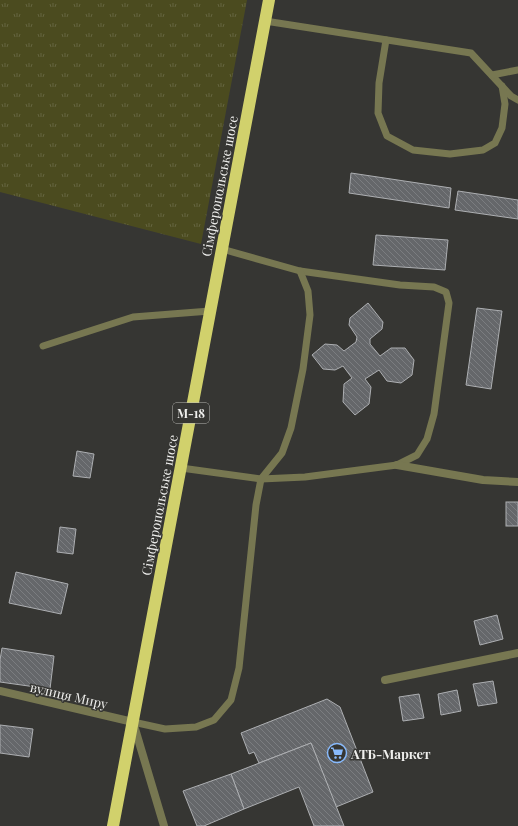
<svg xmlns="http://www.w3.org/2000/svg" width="518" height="826" font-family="'Playfair Display',serif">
<defs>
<pattern id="grass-tufts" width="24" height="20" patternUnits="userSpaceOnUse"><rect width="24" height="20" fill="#4b4b1f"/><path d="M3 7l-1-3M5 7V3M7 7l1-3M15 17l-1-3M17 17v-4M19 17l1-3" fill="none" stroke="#656540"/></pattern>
<pattern id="building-back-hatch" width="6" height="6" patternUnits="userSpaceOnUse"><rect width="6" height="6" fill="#65676a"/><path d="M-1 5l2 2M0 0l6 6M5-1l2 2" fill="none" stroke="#7b7d80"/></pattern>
</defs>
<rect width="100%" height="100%" fill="#363633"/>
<polygon fill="url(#grass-tufts)" points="0,0 247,0 201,244 0,192"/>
<g fill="url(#building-back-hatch)" stroke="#adafb2">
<polygon points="351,173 451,188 449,208 349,193"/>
<polygon points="458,191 518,200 518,219 455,210"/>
<polygon points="376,235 448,240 445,270 373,265"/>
<polygon points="368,303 383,322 382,329 370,339 370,344 380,356 391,348 405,348 414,360 412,375 401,383 387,381 379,370 365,379 371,387 369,404 355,415 343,402 344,384 352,378 343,366 335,370 323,369 312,355 325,344 337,345 344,351 356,342 357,337 349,325 350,318"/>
<polygon points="477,308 502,311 491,389 466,385"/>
<polygon points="77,451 94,454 90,478 73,476"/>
<rect x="506" y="502" width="12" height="24"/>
<polygon points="60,527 76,529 73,554 57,552"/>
<polygon points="16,572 68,584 61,614 9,603"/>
<polygon points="497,615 503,639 480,645 474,621"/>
<polygon points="2,648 54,656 50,689 0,682 0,660"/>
<polygon points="493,681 497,703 478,706 473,684"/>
<polygon points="457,690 461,711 441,715 438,694"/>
<polygon points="419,694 424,718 403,721 399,697"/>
<polygon points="327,699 340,707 373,792 336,807 311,743 259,763 254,752 249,754 241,733"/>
<polygon points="0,725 33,729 29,757 0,753"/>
<polygon points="311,743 344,826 314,826 299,787 244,809 231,774"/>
<polygon points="231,774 244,809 204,826 197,826 183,791"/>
</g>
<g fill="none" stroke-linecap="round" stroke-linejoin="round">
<g stroke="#777751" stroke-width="7">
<polyline points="265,21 471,53 511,96 518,100"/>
<polyline points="386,40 379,83 378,113 387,136 413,150 450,154 483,150 495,143 502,128 505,104 502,86"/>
<polyline points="492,75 518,70"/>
<polyline points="43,346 133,317 210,311"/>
<polyline points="181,468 261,479 305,477 397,465 417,455 427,439 434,414 449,303 446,292 434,287 400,285 300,271 222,249"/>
<polyline points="133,722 165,729 196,727 214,720 231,700 239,668 256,505 261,479 282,453 291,428 303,369 310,315 308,291 300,271"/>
</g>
<g stroke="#777751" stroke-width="8">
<polyline points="397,465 483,480 518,482"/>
<polyline points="385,680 518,653"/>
<polyline points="0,691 133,722 164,826"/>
</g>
<polyline stroke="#d1d16c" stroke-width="12" points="113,826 269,0"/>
</g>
<defs>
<g id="supermarket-ring" transform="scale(1)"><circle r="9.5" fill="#363633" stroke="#88bafc" stroke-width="1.5"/><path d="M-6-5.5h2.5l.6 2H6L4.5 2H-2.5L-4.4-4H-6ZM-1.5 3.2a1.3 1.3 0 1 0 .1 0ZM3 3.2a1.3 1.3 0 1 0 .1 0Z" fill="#88bafc"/></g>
</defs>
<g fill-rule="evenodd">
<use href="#supermarket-ring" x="337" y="753"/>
</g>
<g text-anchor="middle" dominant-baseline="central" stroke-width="3" stroke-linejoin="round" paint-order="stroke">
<rect fill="#363633" stroke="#b8b8b5" stroke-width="1" x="173" y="403" width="36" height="20" rx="3"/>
<g font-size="12" font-weight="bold" fill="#efefed">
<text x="191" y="413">М-18</text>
</g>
<g font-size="13" fill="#efefed" stroke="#363633">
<text transform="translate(219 186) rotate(-79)">Сімферопольське шосе</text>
<text transform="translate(159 505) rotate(-79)">Сімферопольське шосе</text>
<text transform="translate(69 695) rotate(13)">вулиця Миру</text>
</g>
<g font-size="13" font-weight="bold" fill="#efefed" stroke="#363633" text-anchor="start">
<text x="351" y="753">АТБ-Маркет</text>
</g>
</g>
</svg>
